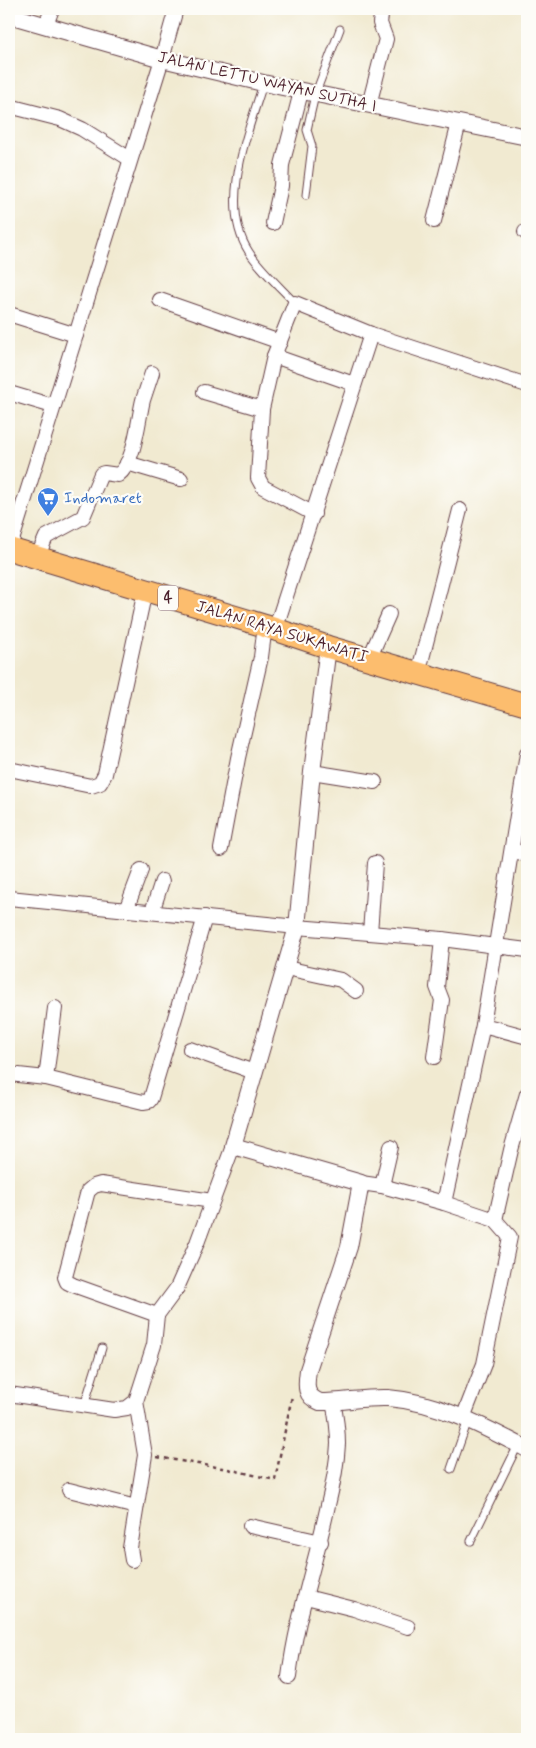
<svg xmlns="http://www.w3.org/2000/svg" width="536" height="1748" font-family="Mynerve,sans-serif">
<rect width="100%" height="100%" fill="#fdfcf7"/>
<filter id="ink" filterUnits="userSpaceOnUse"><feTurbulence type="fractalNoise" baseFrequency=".02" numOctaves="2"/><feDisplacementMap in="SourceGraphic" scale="10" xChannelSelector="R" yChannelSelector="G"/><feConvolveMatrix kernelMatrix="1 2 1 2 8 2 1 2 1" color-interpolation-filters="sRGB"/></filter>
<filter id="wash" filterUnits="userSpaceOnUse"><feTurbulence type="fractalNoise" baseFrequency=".0096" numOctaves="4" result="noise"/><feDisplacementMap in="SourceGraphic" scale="20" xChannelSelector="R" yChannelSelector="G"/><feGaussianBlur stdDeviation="1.12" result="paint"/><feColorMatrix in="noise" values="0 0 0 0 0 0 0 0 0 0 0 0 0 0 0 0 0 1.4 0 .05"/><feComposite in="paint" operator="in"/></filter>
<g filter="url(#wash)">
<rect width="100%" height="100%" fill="#f1ead1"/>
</g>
<g filter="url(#ink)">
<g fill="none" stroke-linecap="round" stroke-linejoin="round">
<g stroke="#633d44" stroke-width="9">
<g id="service">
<path d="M263,84c-15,49 -45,121 -14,168 11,17 32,36 46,51"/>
<polyline points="306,195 312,146 307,130 309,121 315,95 340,29"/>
<polyline points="84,1406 102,1348"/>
<polyline points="451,1469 468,1420"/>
<polyline points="471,1541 518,1445"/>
</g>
</g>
<g stroke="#633d44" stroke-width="16">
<g id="minor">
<polyline points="46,25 52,9"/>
<polyline points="369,105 386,39 380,23 382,9"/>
<polyline points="9,106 60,119 82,129 130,159"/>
<polyline points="434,221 459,123"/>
<polyline points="273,223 281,186 282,165 301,92"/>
<polyline points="525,232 527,233"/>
<polyline points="160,300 280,342"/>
<polyline points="9,314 76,335"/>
<polyline points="274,356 354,384"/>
<polyline points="204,392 262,409"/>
<polyline points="9,393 53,406"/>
<polyline points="127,463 181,479"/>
<polyline points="314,514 263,487 258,478 262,409 274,356 295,303 371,334 527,385"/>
<polyline points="9,550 162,59 176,9"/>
<path d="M37,558l9,-21 37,-20 18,-43 3,-1 14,2c17,-12 20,-55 25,-75 3,-9 6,-18 9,-27"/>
<polyline points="275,630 371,334"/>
<polyline points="369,659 389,614"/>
<polyline points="418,674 460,510"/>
<polyline points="9,769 91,786 100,783 105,774 145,591"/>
<polyline points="312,772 375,782"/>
<polyline points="221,849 238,758 261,657 265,626"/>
<polyline points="512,850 527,855"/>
<polyline points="9,898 297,927 442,939 527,950"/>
<polyline points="126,910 141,870"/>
<polyline points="152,912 162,881"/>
<polyline points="370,933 375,863"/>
<polyline points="286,968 341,980 356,991"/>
<polyline points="483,1025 524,1036"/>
<polyline points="190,1049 254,1072"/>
<polyline points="434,1057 442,1000 437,987 442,939"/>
<polyline points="9,1074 46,1078 143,1102 149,1101 151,1098 205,917"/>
<polyline points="46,1078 55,1008"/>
<polyline points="361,1183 382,1186 444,1203 495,1220 510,1237 484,1364 463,1418"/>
<polyline points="382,1186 391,1147"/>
<polyline points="444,1203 483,1025 527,754"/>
<polyline points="495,1220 511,1150 527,1094"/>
<polyline points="157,1315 73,1285 67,1282 65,1277 88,1191 94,1186 101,1184 212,1201"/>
<polyline points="9,1394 114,1410 127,1408 136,1401 154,1345 157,1315 177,1288 197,1243 233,1146"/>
<polyline points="69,1490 136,1507"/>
<polyline points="250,1526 321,1542"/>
<polyline points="132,1560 130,1548 145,1455 136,1401"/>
<polyline points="306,1597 354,1609 408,1627"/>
<path d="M289,1677c7,-58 27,-115 39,-172 5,-20 9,-41 10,-61 0,-14 -2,-28 -5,-42"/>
</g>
</g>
<g stroke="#633d44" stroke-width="18">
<g id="tertiary">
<polyline points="9,15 162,59 263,83 527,137"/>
<path d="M328,647l-16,125 -15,155 -64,219 128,37 -12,64 -41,123c-2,15 -4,26 12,32 23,0 45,-5 68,-4 50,4 95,28 139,51"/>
</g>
</g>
<g stroke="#633d44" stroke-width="24">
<polyline id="trunk" points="9,549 265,626 328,647 527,705"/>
</g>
<polyline stroke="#633d44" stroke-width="2.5" stroke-dasharray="4 4" stroke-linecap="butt" points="157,1457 228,1469 275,1480 292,1396 294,1396"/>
<use href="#service" stroke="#fff" stroke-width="7"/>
<use href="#minor" stroke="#fff" stroke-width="14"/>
<use href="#tertiary" stroke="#fff" stroke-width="16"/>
<use href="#trunk" stroke="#fcbd6e" stroke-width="22"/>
</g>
</g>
<defs>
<g id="supermarket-pin" transform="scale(1.125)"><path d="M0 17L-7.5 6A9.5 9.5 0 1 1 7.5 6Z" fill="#3f7fe0" stroke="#fdfcf7"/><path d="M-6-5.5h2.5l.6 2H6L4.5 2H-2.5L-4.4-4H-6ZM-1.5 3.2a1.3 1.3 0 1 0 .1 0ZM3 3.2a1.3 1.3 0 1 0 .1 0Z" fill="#fff"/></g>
</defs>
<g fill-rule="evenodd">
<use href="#supermarket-pin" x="48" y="498"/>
</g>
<g text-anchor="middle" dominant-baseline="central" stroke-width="4.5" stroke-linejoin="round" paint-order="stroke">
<rect fill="#fdfcf7" stroke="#806168" stroke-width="1" x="158" y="585.5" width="20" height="25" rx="4"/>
<g font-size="15" font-weight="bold" fill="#4a1f2b">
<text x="168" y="598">4</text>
</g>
<g font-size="16" fill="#4a1f2b" stroke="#fdfcf7">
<text transform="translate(267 82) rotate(13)">JALAN LETTU WAYAN SUTHA I</text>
<text transform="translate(282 632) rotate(17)">JALAN RAYA SUKAWATI</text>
</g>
<g font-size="16" fill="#366cbe" stroke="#fdfcf7" text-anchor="start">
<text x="64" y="498">Indomaret</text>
</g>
</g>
<rect width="536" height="1748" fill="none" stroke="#fdfcf7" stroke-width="30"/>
</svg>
